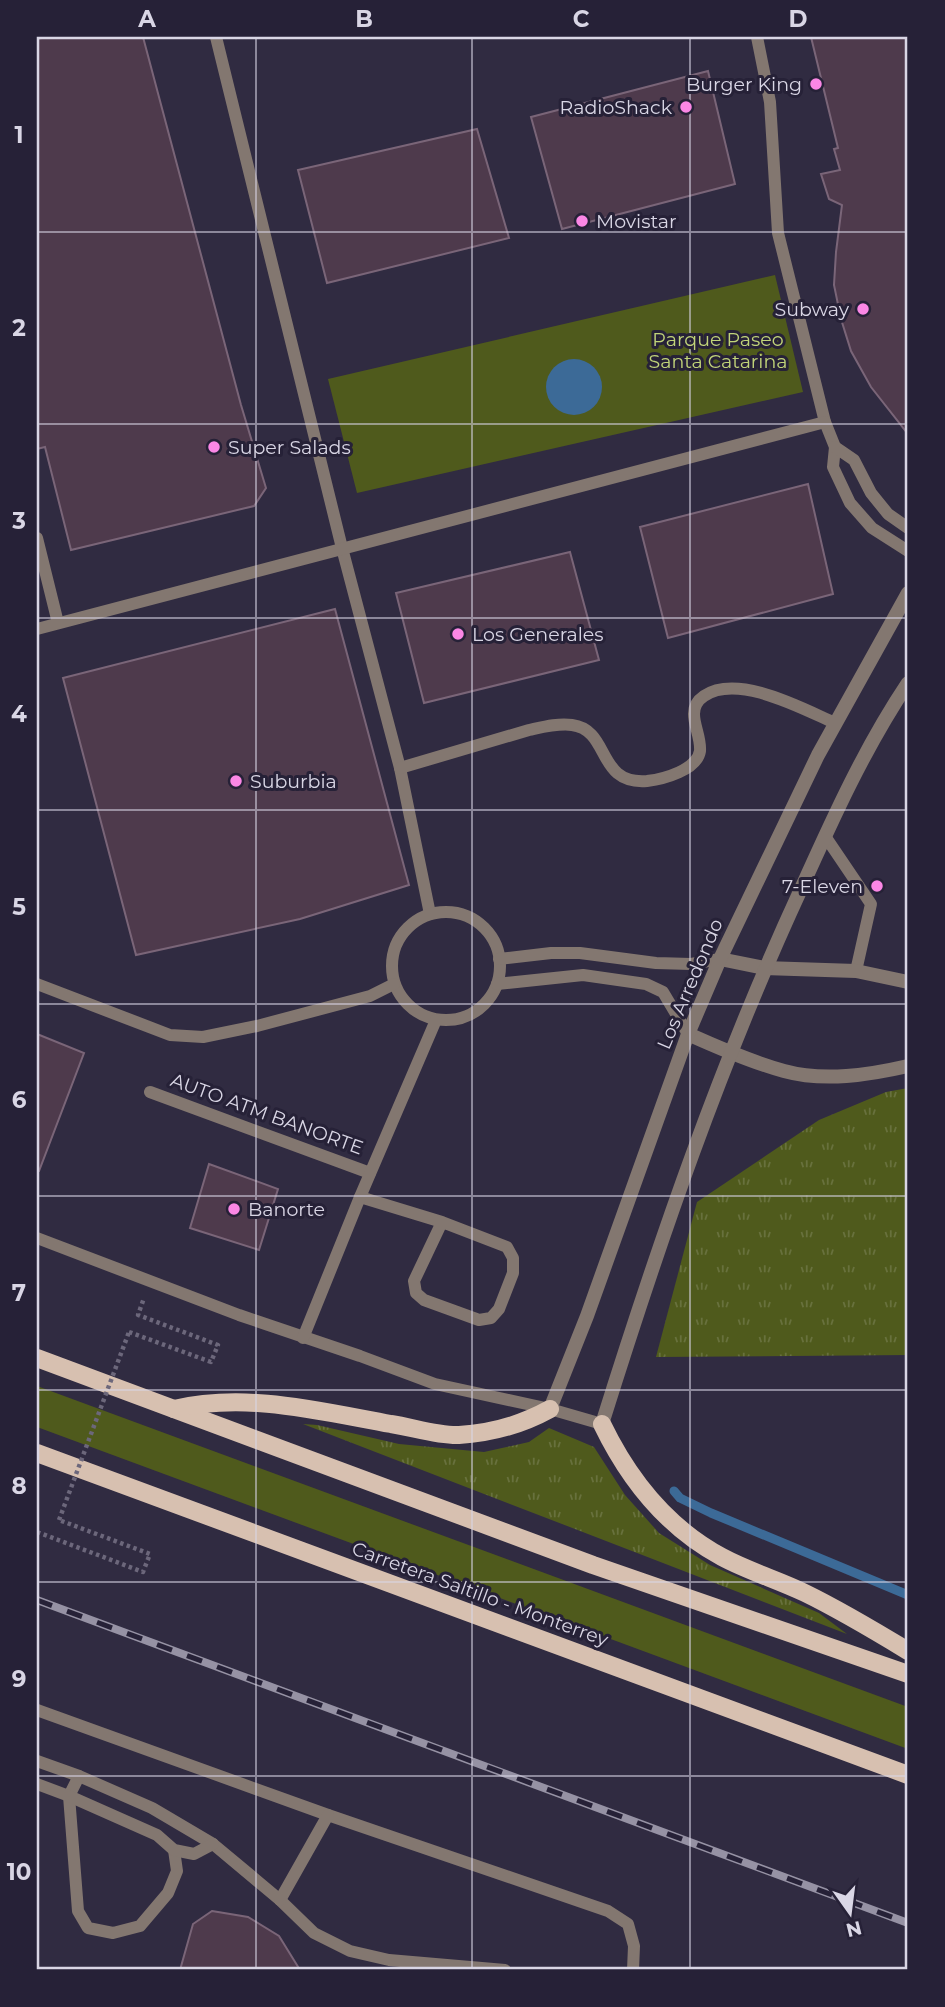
<svg xmlns="http://www.w3.org/2000/svg" width="945" height="2007" font-family="Montserrat,sans-serif">
<defs>
<pattern id="grass-tufts" width="24" height="20" patternUnits="userSpaceOnUse" patternTransform="scale(1.75)"><rect width="24" height="20" fill="#4f5a1c"/><path d="M3 7l-1-3M5 7V3M7 7l1-3M15 17l-1-3M17 17v-4M19 17l1-3" fill="none" stroke="#68713d"/></pattern>
</defs>
<rect width="100%" height="100%" fill="#302b41"/>
<g fill="url(#grass-tufts)">
<polygon points="908,1088 908,1355 656,1357 697,1202 819,1120 886,1092"/>
<polygon points="303,1424 317,1425 399,1444 484,1452 529,1442 549,1428 594,1447 625,1495 659,1533 710,1565 819,1613 847,1634"/>
</g>
<g fill="#4f5a1c">
<polygon points="775,275 803,392 357,493 328,379"/>
<polygon points="37,1386 908,1707 908,1749 37,1427"/>
</g>
<circle fill="#3c6a97" cx="574" cy="387" r="28"/>
<g fill="none" stroke-linecap="round" stroke-linejoin="round">
<polyline stroke="#3c6a97" stroke-width="9" points="674,1491 680,1498 711,1513 908,1595"/>
</g>
<g fill="#4e3a4c" stroke="#7a6578" stroke-width="2">
<polygon points="47,37 143,37 241,405 266,488 254,506 71,550 45,447 37,449 37,39"/>
<polygon points="811,37 908,37 908,434 871,387 851,351 841,319 834,285 836,252 842,205 829,199 821,174 840,170 834,149 838,148"/>
<polygon points="708,71 735,184 562,229 531,117"/>
<polygon points="477,129 509,238 327,283 298,170"/>
<polygon points="808,484 833,594 668,638 640,527"/>
<polygon points="570,552 599,660 424,703 396,593"/>
<polygon points="335,609 409,885 300,919 136,955 63,678"/>
<polygon points="37,1034 84,1053 39,1171 37,1171"/>
<polygon points="209,1164 278,1189 259,1250 190,1228"/>
<polygon points="212,1911 248,1917 279,1936 300,1970 180,1970 193,1924"/>
</g>
<g fill="none" stroke-linecap="round" stroke-linejoin="round">
<g stroke="#6c677b" stroke-width="4.5" stroke-dasharray="3.5 3.5" stroke-linecap="butt">
<polyline points="129,1332 211,1362 218,1345 138,1315 144,1298"/>
<polyline points="37,1532 143,1572 150,1554 59,1520"/>
</g>
<g stroke="#837770" stroke-width="12">
<polyline points="216,37 342,548 400,768 430,914"/>
<polyline points="757,37 770,102 778,233 825,422 835,447 833,467 850,503 872,528 908,551"/>
<polyline points="835,447 854,460 871,493 888,514 908,528"/>
<polyline points="37,538 58,623"/>
<polyline points="37,629 825,422"/>
<path d="M400,768l129,-38c14,-3 29,-7 43,-5 39,5 24,60 75,56 17,-2 50,-11 53,-30 1,-13 -6,-25 -6,-37 0,-8 4,-14 10,-18 34,-23 99,13 131,27"/>
<polyline points="825,836 871,904 856,971"/>
<circle cx="446" cy="966" r="54"/>
<polyline points="499,959 551,953 580,953 656,963 691,964 720,959"/>
<polyline points="37,984 170,1035 203,1037 257,1026 370,996 394,984"/>
<polyline points="497,984 583,975 646,984 663,992 688,1034"/>
<polyline points="150,1092 370,1173"/>
<polyline points="360,1197 442,1222 507,1247 513,1258 513,1273 499,1309 491,1318 479,1320 424,1300 416,1293 414,1281 442,1222"/>
<polyline points="37,1238 239,1315 360,1356 435,1384 550,1409 602,1424"/>
<polyline points="303,1338 360,1197 436,1020"/>
<polyline points="37,1710 328,1815 608,1911 628,1924 634,1946 633,1970"/>
<polyline points="37,1761 79,1776 152,1808 213,1844 280,1900 314,1933 350,1951 389,1960 505,1970"/>
<polyline points="79,1776 69,1796 78,1911 88,1928 113,1933 140,1926 168,1893 177,1871 174,1850"/>
<polyline points="37,1784 69,1796 157,1835 174,1850 194,1854 213,1844"/>
<polyline points="280,1900 328,1815"/>
</g>
<g stroke="#837770" stroke-width="14">
<polyline points="720,959 764,968 856,971 908,982"/>
<path d="M688,1034c31,14 63,28 96,37 40,11 85,4 124,-5"/>
</g>
<g stroke="#837770" stroke-width="14">
<polyline points="550,1409 587,1316 688,1034 720,959 818,755 908,593"/>
<path d="M602,1424c57,-182 119,-362 199,-535 32,-71 64,-142 107,-206"/>
</g>
<g stroke="#d7c0b0" stroke-width="18">
<polyline points="37,1358 593,1565 908,1674"/>
<path d="M174,1409c72,-17 145,2 217,15 21,3 47,12 68,11 34,-2 62,-10 91,-26"/>
<path d="M602,1424c27,56 64,103 120,133 26,14 56,23 83,36 35,17 70,38 103,58"/>
<polyline points="37,1453 908,1775"/>
</g>
<g stroke="#9692a4" stroke-width="8">
<polyline id="rail" points="37,1600 908,1923"/>
</g>
<use href="#rail" stroke="#262137" stroke-width="5" stroke-dasharray="16" stroke-linecap="butt"/>
<polyline stroke="#6c677b" stroke-width="4.5" stroke-dasharray="3.5 3.5" stroke-linecap="butt" points="59,1520 129,1332"/>
</g>
<path fill="none" stroke="#d9d6e5" stroke-width="2" stroke-opacity="0.55" d="M256,37v1933M472,37v1933M690,37v1933M37,232h871M37,424h871M37,618h871M37,810h871M37,1004h871M37,1196h871M37,1390h871M37,1582h871M37,1776h871"/>
<g fill="#fb87e5" stroke="#262137" stroke-width="2.5">
<circle cx="816" cy="84" r="7"/>
<circle cx="686" cy="107" r="7"/>
<circle cx="582" cy="221" r="7"/>
<circle cx="863" cy="309" r="7"/>
<circle cx="214" cy="447" r="7"/>
<circle cx="458" cy="634" r="7"/>
<circle cx="236" cy="781" r="7"/>
<circle cx="877" cy="886" r="7"/>
<circle cx="234" cy="1209" r="7"/>
</g>
<g text-anchor="middle" dominant-baseline="central" stroke-width="6" stroke-linejoin="round" paint-order="stroke">
<g font-size="19" fill="#d9d6e5" stroke="#262137" text-anchor="start">
<text x="802" y="84" text-anchor="end">Burger King</text>
<text x="672" y="107" text-anchor="end">RadioShack</text>
<text x="596" y="221">Movistar</text>
<text x="849" y="309" text-anchor="end">Subway</text>
<text x="228" y="447">Super Salads</text>
<text x="472" y="634">Los Generales</text>
<text x="250" y="781">Suburbia</text>
<text x="863" y="886" text-anchor="end">7-Eleven</text>
<text x="248" y="1209">Banorte</text>
</g>
<g font-size="19" fill="#c1d479" stroke="#262137">
<text x="718" y="339">Parque Paseo<tspan x="718" dy="22">Santa Catarina</tspan></text>
</g>
<g font-size="19" fill="#d9d6e5" stroke="#262137">
<text transform="translate(690 984) rotate(-67)">Los Arredondo</text>
<text transform="translate(267 1114) rotate(20)">AUTO ATM BANORTE</text>
<text transform="translate(480 1594) rotate(20)">Carretera Saltillo - Monterrey</text>
</g>
</g>
<rect width="945" height="2007" fill="none" stroke="#262137" stroke-width="77"/>
<g transform="translate(850 1913) rotate(166)" stroke="#262137" stroke-width="5" paint-order="stroke">
<path d="M0-5L12 26L0 18L-12 26Z" fill="#d9d6e5"/>
<text y="-10" font-size="19" font-weight="bold" text-anchor="middle" fill="#d9d6e5">N</text>
</g>
<rect x="38" y="38" width="868" height="1930" fill="none" stroke="#d9d6e5" stroke-width="2.5"/>
<g font-size="23" text-anchor="middle" font-weight="bold" fill="#d9d6e5">
<text x="147" y="27">A</text>
<text x="364" y="27">B</text>
<text x="581" y="27">C</text>
<text x="798" y="27">D</text>
<text x="19" y="143">1</text>
<text x="19" y="336">2</text>
<text x="19" y="529">3</text>
<text x="19" y="722">4</text>
<text x="19" y="915">5</text>
<text x="19" y="1108">6</text>
<text x="19" y="1301">7</text>
<text x="19" y="1494">8</text>
<text x="19" y="1687">9</text>
<text x="19" y="1880">10</text>
</g>
</svg>
